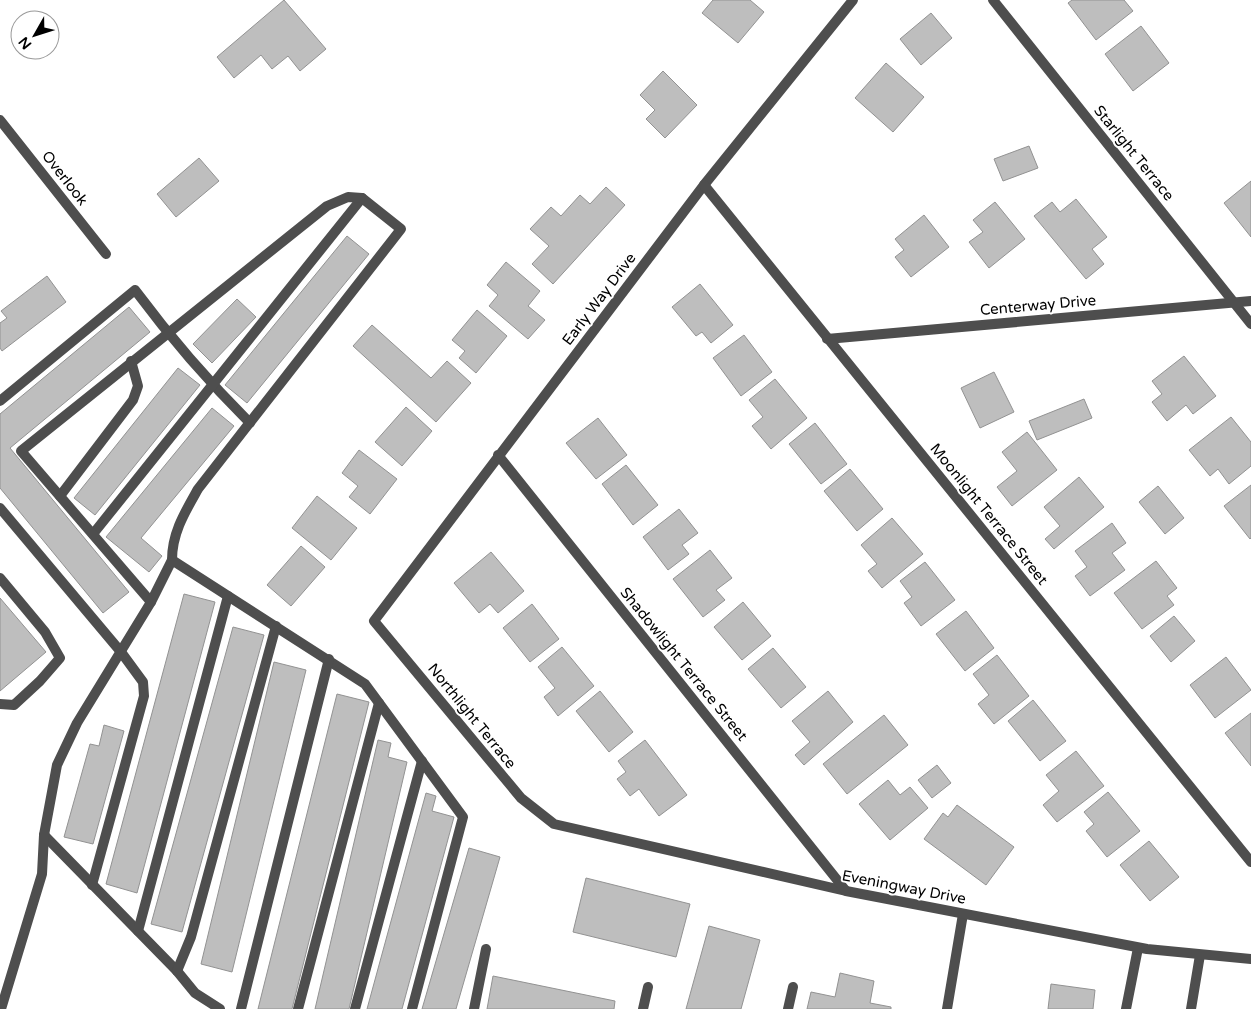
<svg xmlns="http://www.w3.org/2000/svg" width="1251" height="1009" font-family="'Varela Round',sans-serif">
<rect width="100%" height="100%" fill="#fff"/>
<g fill="#bebebe" stroke="#929292">
<polygon points="284,0 326,49 300,71 288,56 272,69 261,55 234,78 217,57"/>
<polygon points="713,0 750,0 764,12 738,43 702,13"/>
<polygon points="1072,0 1124,0 1133,11 1096,40 1068,3"/>
<polygon points="931,13 952,38 921,65 900,39"/>
<polygon points="1141,26 1169,63 1133,91 1105,54"/>
<polygon points="886,63 924,97 893,132 855,98"/>
<polygon points="663,71 697,105 665,138 646,119 655,110 640,95"/>
<polygon points="1029,146 1038,168 1003,181 994,159"/>
<polygon points="199,158 219,181 176,217 157,194"/>
<polygon points="1251,181 1251,237 1224,203"/>
<polygon points="606,187 625,205 553,284 532,264 549,246 530,229 551,207 561,216 580,195 590,204"/>
<polygon points="1076,199 1107,237 1092,249 1104,264 1086,279 1034,216 1052,202 1060,212"/>
<polygon points="995,202 1025,239 989,268 969,242 983,232 973,220"/>
<polygon points="924,215 949,247 911,277 895,257 904,250 895,239"/>
<polygon points="347,236 369,254 247,403 225,385"/>
<polygon points="506,262 540,291 528,306 545,320 528,339 489,306 498,295 487,285"/>
<polygon points="47,276 66,302 2,351 0,348 0,323 7,318 1,311"/>
<polygon points="700,284 733,325 711,343 702,332 696,336 672,307"/>
<polygon points="237,299 256,317 212,363 193,344"/>
<polygon points="129,307 150,332 10,448 129,592 103,613 0,488 0,414"/>
<polygon points="477,310 507,336 476,373 459,358 465,351 452,340"/>
<polygon points="372,325 431,378 447,361 471,383 436,422 353,346"/>
<polygon points="744,335 772,372 741,396 713,358"/>
<polygon points="1184,356 1216,396 1193,414 1186,405 1167,421 1152,402 1162,394 1152,381"/>
<polygon points="178,368 200,385 95,515 74,498"/>
<polygon points="994,372 1014,412 980,428 961,388"/>
<polygon points="775,379 807,418 771,449 752,426 763,417 749,400"/>
<polygon points="1084,399 1092,418 1037,440 1029,421"/>
<polygon points="406,407 432,431 402,466 375,442"/>
<polygon points="212,408 234,426 141,538 162,556 149,572 106,537"/>
<polygon points="1231,417 1251,442 1251,466 1229,484 1218,469 1210,476 1189,450"/>
<polygon points="598,418 627,455 596,479 566,443"/>
<polygon points="815,423 847,464 821,484 789,444"/>
<polygon points="1027,432 1057,470 1012,506 997,487 1017,471 1002,452"/>
<polygon points="359,450 397,479 370,514 349,497 358,486 342,473"/>
<polygon points="626,465 658,505 633,525 602,484"/>
<polygon points="850,469 883,509 857,531 824,491"/>
<polygon points="1079,477 1104,507 1054,549 1045,539 1060,526 1044,507"/>
<polygon points="1251,485 1251,538 1250,539 1224,506"/>
<polygon points="1158,486 1184,518 1165,534 1139,502"/>
<polygon points="317,496 357,528 331,560 292,528"/>
<polygon points="679,509 698,533 682,545 689,554 668,570 643,537"/>
<polygon points="892,518 923,554 882,588 868,571 877,564 861,545"/>
<polygon points="1112,523 1126,543 1112,553 1125,570 1090,596 1075,576 1087,567 1075,551"/>
<polygon points="301,546 325,567 291,606 267,585"/>
<polygon points="710,550 732,578 716,590 725,600 703,617 673,579"/>
<polygon points="491,552 524,591 498,613 490,604 479,613 454,583"/>
<polygon points="1156,561 1177,588 1167,596 1174,605 1142,629 1114,593"/>
<polygon points="925,562 955,600 921,626 904,603 912,597 900,581"/>
<polygon points="184,594 215,602 137,893 106,884"/>
<polygon points="0,598 46,652 0,691"/>
<polygon points="743,602 771,636 742,660 714,627"/>
<polygon points="532,604 559,639 530,662 503,628"/>
<polygon points="966,611 994,648 965,671 936,634"/>
<polygon points="1174,616 1195,641 1171,662 1150,636"/>
<polygon points="233,627 264,635 182,932 151,924"/>
<polygon points="562,647 594,686 558,716 544,697 555,688 538,667"/>
<polygon points="773,648 806,687 781,708 748,669"/>
<polygon points="997,655 1029,696 994,724 978,704 989,695 973,674"/>
<polygon points="1226,657 1251,690 1215,718 1190,685"/>
<polygon points="274,662 306,670 232,972 201,964"/>
<polygon points="600,691 633,732 609,752 576,711"/>
<polygon points="828,691 853,722 804,765 795,755 810,742 792,721"/>
<polygon points="337,694 369,702 292,1009 258,1009"/>
<polygon points="1033,700 1066,741 1040,761 1008,721"/>
<polygon points="1251,713 1251,766 1225,733"/>
<polygon points="884,715 908,745 847,794 823,764"/>
<polygon points="104,725 124,731 93,844 64,837 90,744 99,746"/>
<polygon points="378,740 391,743 388,757 407,762 349,1009 315,1009"/>
<polygon points="645,740 687,795 659,816 639,789 630,796 617,779 626,772 618,761"/>
<polygon points="1076,751 1104,786 1057,822 1043,805 1059,791 1046,775"/>
<polygon points="937,765 951,783 932,798 918,780"/>
<polygon points="888,780 900,795 910,787 928,808 890,840 859,804"/>
<polygon points="1108,792 1140,831 1107,857 1086,831 1094,824 1084,812"/>
<polygon points="426,793 436,796 432,811 454,817 402,1009 367,1009"/>
<polygon points="957,805 1014,847 986,885 924,839 943,813 948,817"/>
<polygon points="1149,841 1179,877 1150,901 1120,865"/>
<polygon points="469,848 500,857 456,1009 422,1009"/>
<polygon points="586,878 690,904 676,957 573,932"/>
<polygon points="709,926 760,940 741,1009 686,1009"/>
<polygon points="840,973 874,981 870,1003 891,1007 891,1009 807,1009 811,992 835,997"/>
<polygon points="493,976 615,1001 614,1009 487,1009"/>
<polygon points="1051,984 1095,990 1093,1009 1048,1009"/>
</g>
<g fill="none" stroke-linecap="round" stroke-linejoin="round">
<g stroke="#4e4e4e" stroke-width="10">
<path d="M0,401l135,-111c35,47 73,91 115,133"/>
<polyline points="60,496 133,400 138,386 131,361"/>
<polyline points="0,508 121,652 143,682 144,696 92,885"/>
<polyline points="93,534 362,198"/>
<polyline points="0,578 45,632 60,658 40,681 14,705 0,704"/>
<path d="M151,602l-130,-151 306,-245 21,-9 14,1 39,31 -203,260c-13,23 -26,44 -26,71"/>
<polyline points="44,835 177,971 195,993 220,1009"/>
<polyline points="138,931 228,596"/>
<polyline points="177,971 191,937 276,626"/>
<polyline points="1,1009 42,874 44,835 57,765 77,723 151,602 172,560 365,684 463,817 412,1009"/>
<polyline points="241,1009 329,659"/>
<polyline points="298,1009 379,703"/>
<polyline points="355,1009 422,761"/>
<polyline points="474,1009 486,949"/>
<polyline points="643,1009 648,987"/>
<polyline points="788,1009 793,987"/>
<polyline points="947,1009 963,914"/>
<polyline points="1126,1009 1138,948"/>
<polyline points="1191,1009 1200,955"/>
</g>
<g stroke="#4e4e4e" stroke-width="10">
<polyline points="853,0 704,185 374,621 521,798 554,824 846,891 1147,949 1251,959"/>
<polyline points="993,0 1251,324"/>
<polyline points="0,120 106,254"/>
<polyline points="704,185 1251,862"/>
<polyline points="827,339 1251,301"/>
<polyline points="498,455 846,891"/>
</g>
</g>
<g text-anchor="middle" dominant-baseline="central" stroke-width="4" stroke-linejoin="round" paint-order="stroke">
<g font-size="15" fill="#000" stroke="#fff">
<text transform="translate(1134 153) rotate(51)">Starlight Terrace</text>
<text transform="translate(65 178) rotate(52)">Overlook</text>
<text transform="translate(599 299) rotate(-53)">Early Way Drive</text>
<text transform="translate(1038 305) rotate(-5)">Centerway Drive</text>
<text transform="translate(989 514) rotate(51)">Moonlight Terrace Street</text>
<text transform="translate(684 664) rotate(51)">Shadowlight Terrace Street</text>
<text transform="translate(472 716) rotate(51)">Northlight Terrace</text>
<text transform="translate(904 887) rotate(11)">Eveningway Drive</text>
</g>
</g>
<g transform="translate(35 35) rotate(231)"><circle r="24" fill="#ffffff" stroke="#999999"/>
<path d="M0-4L9 19L0 12L-9 19Z" fill="#000000"/>
<text y="-8" font-size="14" font-weight="bold" text-anchor="middle" fill="#000000">N</text>
</g>
</svg>
